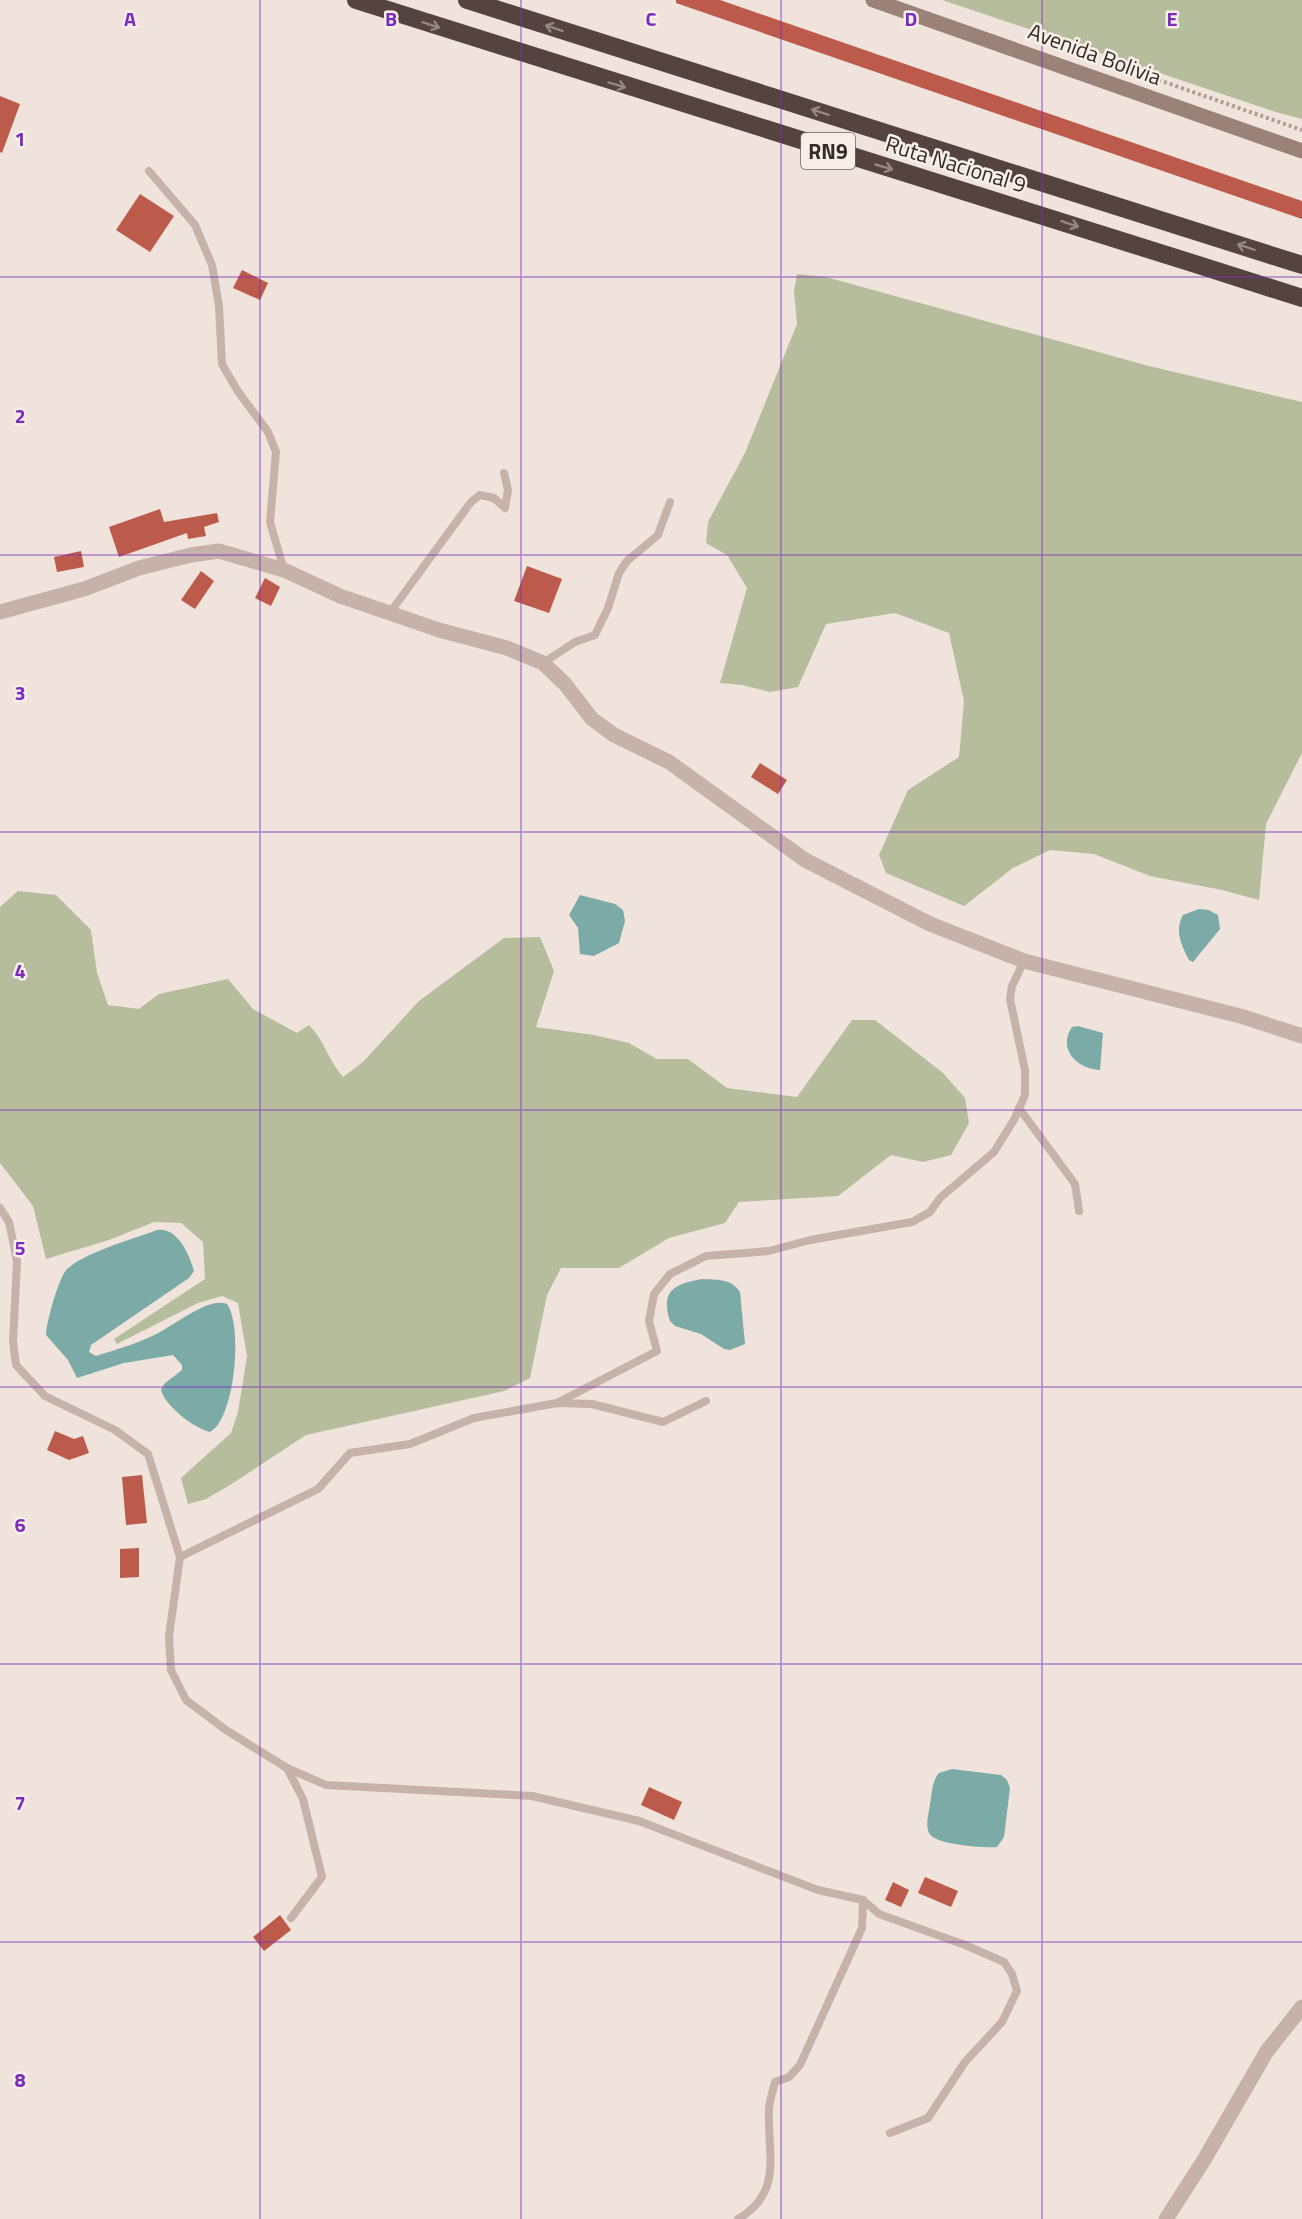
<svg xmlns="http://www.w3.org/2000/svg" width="1302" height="2219" font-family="'Titillium Web',sans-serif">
<rect width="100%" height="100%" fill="#efe3db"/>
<g fill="#b6bd9c">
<polygon points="942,0 1302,0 1302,119 1279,113"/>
<polygon points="797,274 826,277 1149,366 1302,402 1302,753 1266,824 1259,900 1222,890 1150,876 1094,854 1050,850 1013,868 964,906 886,873 879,855 908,790 959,757 964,701 949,633 895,613 826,624 798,687 770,692 742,685 720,683 747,588 727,555 706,543 708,522 745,453 797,324 794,291"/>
<path d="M18,891l38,4 35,35 6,43 11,32 31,4 20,-15 69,-15 25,30 44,24 12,-8c16,16 19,35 34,52l20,-15 56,-61 85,-63 36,-1 14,34 -18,56 58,8 35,8 28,16h31l39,29 70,9 55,-77h23l68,53 22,25 4,25 -18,32 -28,7 -32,-7 -53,41 -99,6 -14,21 -56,15 -50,30h-58l-14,27 -17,83 -26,13 -198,44 -76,50 -24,14 -18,5 -7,-26 50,-45 7,-21 9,-56 -9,-53 -16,-7 -24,7 -81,41 -3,-5 91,-60 -2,-37 -22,-19 -27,-1 -45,18 -63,19 -13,-53 -33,-43v-256z"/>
</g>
<g fill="#7caaa7">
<polygon points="580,895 615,904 623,910 625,921 619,943 594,956 580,954 578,928 569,915"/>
<path d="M1199,909l10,1 9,5 2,14 -27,33 -4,-2c-7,-14 -15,-29 -6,-45z"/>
<path d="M1078,1026l25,7 -3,37c-23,-1 -43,-21 -28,-43z"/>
<path d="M157,1230c20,-4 33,25 37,41l-5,7 -98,67 -2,7 7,4c18,-6 37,-11 54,-19 19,-7 57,-41 77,-33 16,22 8,115 -17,128 -16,-4 -45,-26 -49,-42l3,-6 18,-14v-5l-9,-10 -49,8 -47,15 -9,-18 -22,-25c0,-12 13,-58 21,-66 21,-18 64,-29 90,-39z"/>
<path d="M702,1279c15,1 29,-1 38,13l5,52 -15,6 -6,-1 -23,-15 -26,-8 -5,-5c-10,-31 5,-37 32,-42z"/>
<path d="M952,1769l49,6 6,5 3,8 -6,49 -7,10c-14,1 -62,-2 -68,-14 -4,-9 0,-20 1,-29 2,-11 2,-23 9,-31z"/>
</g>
<g fill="#bc5b4c">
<polygon points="676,0 720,0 1302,201 1302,219 676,3"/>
<polygon points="0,96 20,104 2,153 0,152"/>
<polygon points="140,194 174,216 150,252 116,230"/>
<polygon points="242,270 268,283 260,300 233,288"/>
<polygon points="160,509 164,522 217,513 219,522 204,527 206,536 188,539 187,533 119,557 109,527"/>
<polygon points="81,551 84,567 57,572 54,557"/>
<polygon points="527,566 562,579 549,613 514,601"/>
<polygon points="201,571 214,581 195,609 181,600"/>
<polygon points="265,578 280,587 271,606 255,598"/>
<polygon points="760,763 787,780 778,794 751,777"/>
<polygon points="55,1431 74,1439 83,1436 89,1453 69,1460 47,1450"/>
<polygon points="142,1475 147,1523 126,1525 122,1477"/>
<polygon points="139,1548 139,1577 120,1578 120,1549"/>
<polygon points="649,1787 682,1802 674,1820 641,1805"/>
<polygon points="925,1877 958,1891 951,1907 918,1893"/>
<polygon points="893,1882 909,1890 901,1907 885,1900"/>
<polygon points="280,1915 291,1930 264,1951 253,1937"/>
</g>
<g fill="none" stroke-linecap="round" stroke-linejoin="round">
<polyline stroke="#b29c92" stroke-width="4" stroke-dasharray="3 3" stroke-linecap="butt" points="1147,76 1302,130"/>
<g stroke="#c6b2a8" stroke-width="8">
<polyline points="149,171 195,225 212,265 219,306 222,364 237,390 268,432 276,452 270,522 284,570"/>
<polyline points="389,614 471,502 480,495 494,498 505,508 508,490 504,473"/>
<polyline points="543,663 575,642 595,635 608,608 619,573 627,561 658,535 670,502"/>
<polyline points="1019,1108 1075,1184 1079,1211"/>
<polyline points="0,1208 9,1222 17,1261 13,1342 16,1365 45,1396 115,1430 148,1454 180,1557 169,1636 171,1670 186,1700 226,1730 287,1768 326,1785 532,1796 639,1821 818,1890 863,1900 879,1914 965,1945 1004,1962 1012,1974 1017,1991 1002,2022 965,2062 928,2118 890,2133"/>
<polyline points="557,1403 657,1351 649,1321 654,1294 670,1274 706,1256 769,1251 810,1240 912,1222 930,1212 940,1198 994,1152 1015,1118 1025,1095 1025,1070 1010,999 1012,986 1024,961"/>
<polyline points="180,1557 318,1489 350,1453 410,1444 474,1418 557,1403 592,1404 663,1422 706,1401"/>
<polyline points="287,1768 303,1799 322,1877 291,1918"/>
<path d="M738,2219c46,-27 29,-66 31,-109 0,-9 4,-19 6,-28l14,-5 11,-12 62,-137 1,-28"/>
</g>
<g stroke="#c6b2a8" stroke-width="15">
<polyline points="0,612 84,589 139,568 191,555 219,551 284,570 340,596 439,630 507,648 543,663 565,684 592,719 614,735 669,762 805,860 930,924 1024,961 1244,1017 1302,1036"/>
<polyline points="1166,2219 1204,2160 1267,2051 1302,2007"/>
</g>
<polyline stroke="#9a8279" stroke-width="15" points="873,0 1302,151"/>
<g stroke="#54433f" stroke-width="18">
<path d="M356,0c314,102 631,197 946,298"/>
<polyline points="467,0 1302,265"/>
</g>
</g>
<defs><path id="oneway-shaft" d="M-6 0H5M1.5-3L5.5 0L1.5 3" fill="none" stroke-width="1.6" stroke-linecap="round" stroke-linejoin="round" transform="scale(1.5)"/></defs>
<g stroke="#958782">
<use href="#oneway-shaft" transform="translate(431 25) rotate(18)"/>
<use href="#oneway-shaft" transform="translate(554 28) rotate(-162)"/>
<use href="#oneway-shaft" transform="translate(617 85) rotate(17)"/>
<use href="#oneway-shaft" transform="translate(820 112) rotate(-162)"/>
<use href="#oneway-shaft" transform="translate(884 167) rotate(16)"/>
<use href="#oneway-shaft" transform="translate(1070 224) rotate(18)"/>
<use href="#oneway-shaft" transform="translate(1246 247) rotate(-162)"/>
</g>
<path fill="none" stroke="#7b2cbf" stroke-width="1.5" stroke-opacity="0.55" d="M260,0v2219M521,0v2219M781,0v2219M1042,0v2219M0,277h1302M0,555h1302M0,832h1302M0,1110h1302M0,1387h1302M0,1664h1302M0,1942h1302"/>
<g text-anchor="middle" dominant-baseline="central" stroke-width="5" stroke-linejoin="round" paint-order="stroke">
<rect fill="#f7eee7" stroke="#6e6561" stroke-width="1.5" x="801" y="133" width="54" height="36" rx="4.5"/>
<g font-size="21" font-weight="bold" fill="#342a27">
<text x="828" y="151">RN9</text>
</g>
<g font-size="22" fill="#342a27" stroke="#f7eee7">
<text transform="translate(1095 54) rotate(20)">Avenida Bolivia</text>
<text transform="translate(956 164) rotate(17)">Ruta Nacional 9</text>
</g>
</g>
<g font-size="20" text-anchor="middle" font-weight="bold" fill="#7b2cbf" stroke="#f7eee7" stroke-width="5" stroke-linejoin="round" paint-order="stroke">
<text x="130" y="26">A</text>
<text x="391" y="26">B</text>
<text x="651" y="26">C</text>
<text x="911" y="26">D</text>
<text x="1172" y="26">E</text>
<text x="20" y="146">1</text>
<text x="20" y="423">2</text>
<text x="20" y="700">3</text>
<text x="20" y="978">4</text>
<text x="20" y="1255">5</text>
<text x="20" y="1532">6</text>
<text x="20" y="1810">7</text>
<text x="20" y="2087">8</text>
</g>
</svg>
